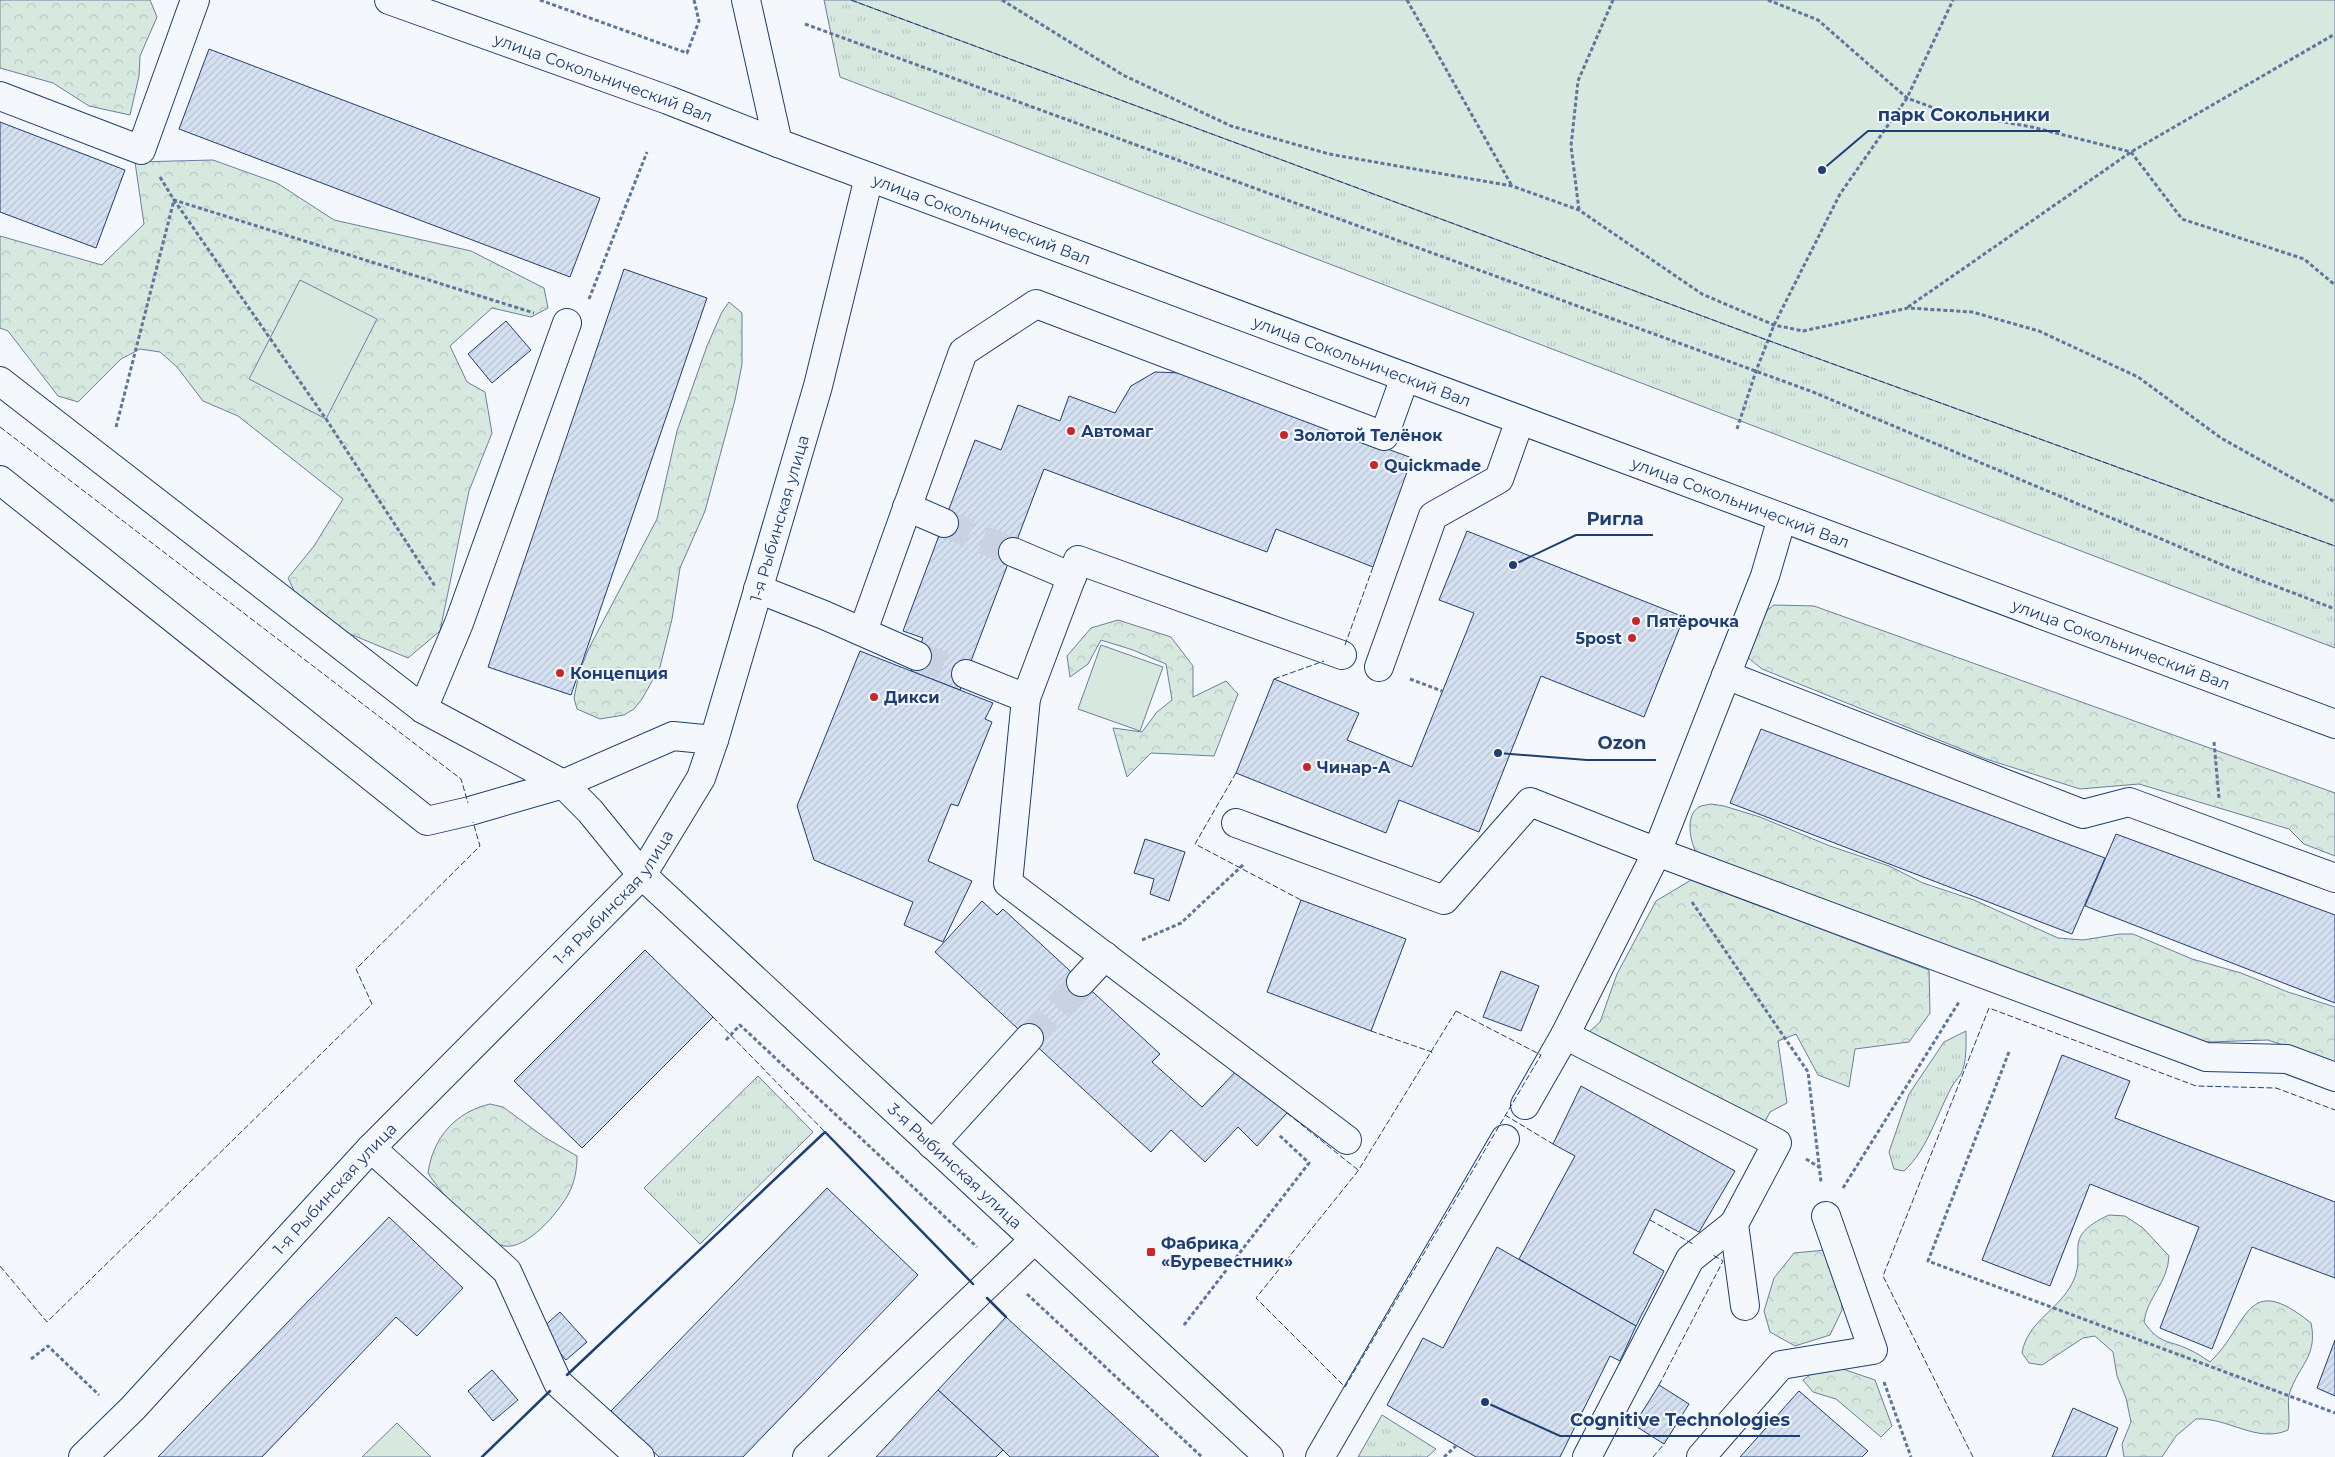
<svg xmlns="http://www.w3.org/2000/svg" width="2335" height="1457" font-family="Montserrat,sans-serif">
<defs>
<pattern id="grass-tufts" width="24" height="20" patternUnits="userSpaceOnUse" patternTransform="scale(1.25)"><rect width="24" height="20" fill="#d7e8df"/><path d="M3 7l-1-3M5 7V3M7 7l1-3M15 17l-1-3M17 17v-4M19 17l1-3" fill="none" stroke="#b8c8c3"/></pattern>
<pattern id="forest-crowns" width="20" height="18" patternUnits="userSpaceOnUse" patternTransform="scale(1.25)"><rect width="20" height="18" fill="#d7e8df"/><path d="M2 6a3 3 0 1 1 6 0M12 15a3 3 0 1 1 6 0" fill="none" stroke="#b8c8c3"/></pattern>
<pattern id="building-hatch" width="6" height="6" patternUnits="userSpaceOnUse" patternTransform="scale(1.25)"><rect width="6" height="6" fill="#d5e0f0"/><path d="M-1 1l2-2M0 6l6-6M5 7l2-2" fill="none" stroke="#b6c1d1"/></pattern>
</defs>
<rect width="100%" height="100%" fill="#f4f7fb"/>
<g fill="url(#grass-tufts)" stroke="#687fa3">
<polygon points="824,0 851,0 1767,340 2335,546 2335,648 840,77"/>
<path d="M1966,1031c0,13 1,31 -5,43 -2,3 -5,6 -7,9 -17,29 -25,65 -50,88l-10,-2 -5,-17 20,-58 35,-52z"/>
<polygon points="758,1076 813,1132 700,1244 644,1188"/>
<polygon points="1382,1415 1436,1449 1427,1457 1358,1457"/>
</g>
<g fill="url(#forest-crowns)" stroke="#687fa3">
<polygon points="0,0 150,0 157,17 140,56 139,76 130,115 89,106 53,83 0,68"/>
<polygon points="213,160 277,183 334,220 471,251 544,288 548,308 531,317 492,308 450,346 467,382 485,392 492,433 469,491 440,631 408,658 350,634 297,597 288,578 314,546 343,499 238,416 203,401 177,367 160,352 140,349 121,359 78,402 58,396 8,331 0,328 0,236 102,265 144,224 135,162"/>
<polygon points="729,302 742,313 742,364 735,400 705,511 680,568 672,619 660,667 642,699 634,709 624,715 600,719 577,709 574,698 579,673 588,650 657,519 677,431 707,346 722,312"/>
<polygon points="1774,605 1814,606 2335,793 2335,856 2304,844 2289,829 2139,784 2080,789 1986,759 1762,669 1746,656 1757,618"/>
<polygon points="1118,620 1171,637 1193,666 1193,697 1226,681 1238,694 1214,756 1151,753 1127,777 1113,728 1142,732 1157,712 1172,700 1166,664 1133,650 1101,640 1088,664 1070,677 1067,656 1091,628"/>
<path d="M1711,804l13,2 36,11 70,29 59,20 34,17 51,17 84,38 25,2 37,-6h13l59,25 49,14 47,19 47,15v55l-67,-22 -60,2 -24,-4 -488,-186c-6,-11 -11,-37 3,-45 3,-2 9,-2 12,-3z"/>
<polygon points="1691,880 1929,970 1930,1013 1909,1042 1855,1049 1849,1087 1818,1075 1796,1034 1778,1041 1787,1103 1770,1112 1762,1127 1588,1033 1600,1022 1617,974 1656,901"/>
<path d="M490,1104l13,3 41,30 33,19c0,13 -2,25 -8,37 -10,19 -42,57 -65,53 -20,-3 -65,-55 -76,-73 5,-36 28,-61 62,-69z"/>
<path d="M2109,1215l16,1 18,12 26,28c-1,27 -22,41 -25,66 17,24 24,17 46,28 7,3 14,8 20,12 40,-38 35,-92 101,-39 7,33 -12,42 -21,69 -4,10 1,25 -2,38 -31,14 -60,-13 -92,-11l-20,17 -14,21h-38l-2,-13 9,-22 -5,-24 -9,-22 -4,-24 -18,-16 -12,2 -41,27 -13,-2 -7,-10c5,-30 33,-41 48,-66 21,-34 -13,-48 39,-72z"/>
<polygon points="1826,1250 1841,1287 1842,1310 1830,1335 1795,1346 1770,1332 1764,1311 1774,1278 1794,1253"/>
<polygon points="1834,1366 1875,1380 1892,1426 1881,1437 1836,1399 1813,1392 1803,1380 1816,1371"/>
</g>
<g fill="#d7e8df" stroke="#687fa3">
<polygon points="851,0 2335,0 2335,546 1767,340"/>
<polygon points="300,280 377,319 326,419 249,379"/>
<polygon points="1101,645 1163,667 1140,731 1078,709"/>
<polygon points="397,1423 431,1457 362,1457"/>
</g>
<g fill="url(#building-hatch)" stroke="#1d3f73">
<polygon points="209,49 600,198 570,277 179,129"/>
<polygon points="0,122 125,170 96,248 0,212"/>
<polygon points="624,269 707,298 571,695 488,667"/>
<polygon points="506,321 531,350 492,383 468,354"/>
<polygon points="1155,372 1182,373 1412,458 1373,567 1276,529 1267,552 1044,469 960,690 911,671 923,638 903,631 975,440 1001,450 1018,405 1060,421 1069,396 1115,413 1131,386"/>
<polygon points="1467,531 1684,617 1644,717 1541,676 1479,832 1399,800 1386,833 1236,773 1274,679 1359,713 1347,740 1412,767 1474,613 1439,600"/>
<polygon points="860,651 993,703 985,719 992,722 958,806 951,804 928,861 972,881 943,942 904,925 913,902 814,860 797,806"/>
<polygon points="1761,729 2105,858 2072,934 1730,803"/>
<polygon points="2116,834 2335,915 2335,1003 2085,906"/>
<polygon points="1145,839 1185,852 1169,901 1150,894 1154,879 1134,873"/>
<polygon points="1301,900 1406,939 1371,1031 1267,992"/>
<polygon points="982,901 997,915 1003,909 1160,1054 1152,1062 1202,1107 1239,1068 1287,1113 1257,1146 1238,1127 1205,1162 1171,1130 1151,1152 935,952"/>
<polygon points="645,950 713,1017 582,1148 514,1081"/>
<polygon points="1501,971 1539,986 1521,1031 1483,1017"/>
<polygon points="2062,1055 2130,1081 2115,1118 2335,1202 2335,1278 2252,1247 2212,1349 2160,1328 2199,1227 2090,1184 2050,1286 1982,1260"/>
<polygon points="1581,1086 1735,1171 1699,1232 1655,1209 1633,1253 1664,1271 1636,1326 1519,1259 1575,1156 1553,1144"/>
<polygon points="827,1188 918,1275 743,1457 659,1457 611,1411"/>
<polygon points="389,1217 463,1288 417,1336 396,1317 262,1457 158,1457"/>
<polygon points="1497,1247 1636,1326 1620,1361 1610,1356 1560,1457 1476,1457 1387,1405 1423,1338 1443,1348"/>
<polygon points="560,1312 587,1342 566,1360 540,1330"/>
<polygon points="1006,1317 1159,1457 1010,1457 1003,1450 938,1390"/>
<polygon points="2335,1340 2335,1396 2317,1388"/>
<polygon points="492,1370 518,1400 493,1421 468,1391"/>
<polygon points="1659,1385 1689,1404 1664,1444 1634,1425"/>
<polygon points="938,1390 1003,1450 996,1457 876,1457"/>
<polygon points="1799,1391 1868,1451 1862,1457 1740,1457"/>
<polygon points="2073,1408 2118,1428 2106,1457 2052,1457"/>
</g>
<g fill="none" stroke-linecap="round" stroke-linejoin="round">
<g stroke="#c9d2e0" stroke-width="28" stroke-dasharray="28 14" stroke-linecap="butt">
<polyline points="944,523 1013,552"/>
<polyline points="917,656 966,674"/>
<polyline points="1029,1038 1081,982"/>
</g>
<g stroke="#1d3f73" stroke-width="30">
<g id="minor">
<polyline points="746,0 778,143"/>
<polyline points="0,96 141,150 195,0"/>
<path id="s1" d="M0,381l423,328 140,75 27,27 52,64 627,582"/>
<polyline points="0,480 427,821 470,811 563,784 673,736 714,740"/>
<polyline points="907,507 944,523"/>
<polyline points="1782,518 1765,576 1657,852 2206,1057 2287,1059 2335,1077"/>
<polyline points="1013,552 1072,577"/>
<polyline points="758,589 824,615 917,656"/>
<polyline points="863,631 963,352 1036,304 1384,436 1405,377"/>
<polyline points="1342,655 1078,560 1026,698 1008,883 1347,1140"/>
<polyline points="1379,667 1433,516 1499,479 1520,420"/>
<polyline points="966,674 1026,698"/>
<polyline points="1726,675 2083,814 2129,802 2335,878"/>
<polyline points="423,709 459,623 567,323"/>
<polyline points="1236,823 1444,900 1530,802 1657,852 1565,1035"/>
<polyline points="1081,982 1105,956"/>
<polyline points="1525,1105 1565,1035 1777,1143 1734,1224 1745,1306"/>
<polyline points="932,1145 1029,1038"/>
<polyline points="371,1148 507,1271 558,1383 640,1457"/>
<polyline points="807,1457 1034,1240"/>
<polyline points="1320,1457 1505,1139"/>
<polyline points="1587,1457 1690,1259 1734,1224"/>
<polyline points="1701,1457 1781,1365 1873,1350 1826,1216"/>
</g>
</g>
<g stroke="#1d3f73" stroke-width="30">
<g id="major">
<path id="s2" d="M389,0l279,100 110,43 1557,581"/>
<path id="s3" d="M83,1457l50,-49 238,-260 271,-273 59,-97 13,-38 104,-354 51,-209"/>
</g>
</g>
<g stroke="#5e769c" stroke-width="3" stroke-dasharray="4 2.5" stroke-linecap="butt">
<polyline points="540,0 687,53 699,21 694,0"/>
<polyline points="1002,0 1123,75 1231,126 1329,154 1512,186 1579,210 1702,294 1774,325 1803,331 1908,308 1972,312 2039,331 2138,377 2221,438 2335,502"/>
<polyline points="1407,0 1512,186"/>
<polyline points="1768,0 1818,20 1907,98 1942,111 2032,127 2131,152 2182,219 2304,259 2335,285"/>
<polyline points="805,24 1813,392 2244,574 2335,609"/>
<polyline points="160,177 174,200 534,313"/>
<polyline points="1579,210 1571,146 1578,81 1613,0"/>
<polyline points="589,299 647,152"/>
<polyline points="1908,307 2131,152 2335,34"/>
<polyline points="116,427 174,200 326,419 435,586"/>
<polyline points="1737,429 1756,371 1774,325 1840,194 1907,98 1953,0"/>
<polyline points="1410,679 1442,691"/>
<polyline points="2214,742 2219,798"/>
<polyline points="1692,902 1808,1072 1821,1182"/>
<polyline points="1142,940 1181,923 1244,864"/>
<polyline points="726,1040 740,1025 977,1247"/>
<polyline points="2009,1052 1928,1261 2335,1413"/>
<polyline points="1806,1159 1819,1167"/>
<polyline points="1843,1188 1959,1002"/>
<polyline points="1027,1294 1202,1457"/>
<polyline points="1184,1325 1309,1163 1278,1134"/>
<polyline points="31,1359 48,1346 99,1395"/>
<polyline points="1884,1382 1911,1457"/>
<polyline points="1444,1457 1456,1446"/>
</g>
<use href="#minor" stroke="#f4f7fb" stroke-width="28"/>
<use href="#major" stroke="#f4f7fb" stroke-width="28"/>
<g stroke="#1d3f73" stroke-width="1" stroke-dasharray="6 2.5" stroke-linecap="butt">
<polyline points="851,0 1767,340 2335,546"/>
<polyline points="0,427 461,779 468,803"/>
<polyline points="1345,645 1373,567"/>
<polyline points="1274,679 1324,661"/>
<polyline points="1236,773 1195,844 1301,900"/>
<polygon points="1456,1011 1541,1055 1345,1387 1256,1298 1358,1171"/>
<polyline points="713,1017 825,1132"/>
<polyline points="1371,1031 1432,1052 1431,1054"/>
<polyline points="1287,1113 1358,1170"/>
<polyline points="1505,1115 1553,1144"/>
<polyline points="1650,1220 1693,1244"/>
<polyline points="0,1266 47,1322 372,1004 356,969 480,846 473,822"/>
<polyline points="1659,1385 1723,1261 1713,1255"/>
<polyline points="1653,1457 1664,1444"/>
<polyline points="1973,1457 1883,1276 1989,1008 2196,1086 2276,1088 2335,1110"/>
</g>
<g stroke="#1d3f73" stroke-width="2.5">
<polyline points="987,1298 1006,1317"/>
<polyline points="567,1375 825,1132 973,1284"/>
<polyline points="482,1457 550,1391"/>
</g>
</g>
<g fill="#c62828" stroke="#f4f7fb" stroke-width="2">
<circle cx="1071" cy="431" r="5"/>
<circle cx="1284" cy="435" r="5"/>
<circle cx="1374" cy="465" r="5"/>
<circle cx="1636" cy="621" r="5"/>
<circle cx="1632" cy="638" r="5"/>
<circle cx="560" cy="673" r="5"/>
<circle cx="874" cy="697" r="5"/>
<circle cx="1307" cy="767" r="5"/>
<rect x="1146" y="1247" width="10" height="10" rx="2.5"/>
</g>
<g text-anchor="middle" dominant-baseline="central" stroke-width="4" stroke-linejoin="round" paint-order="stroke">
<g font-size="16" fill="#1d3f73" stroke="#f4f7fb">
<text stroke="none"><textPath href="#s2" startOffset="228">улица Сокольнический Вал</textPath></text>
<text stroke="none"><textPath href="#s2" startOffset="632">улица Сокольнический Вал</textPath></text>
<text stroke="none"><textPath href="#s2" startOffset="1038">улица Сокольнический Вал</textPath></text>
<text stroke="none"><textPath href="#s2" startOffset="1442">улица Сокольнический Вал</textPath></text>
<text stroke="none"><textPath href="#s3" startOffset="1192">1-я Рыбинская улица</textPath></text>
<text stroke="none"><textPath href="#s2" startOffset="1848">улица Сокольнический Вал</textPath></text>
<text stroke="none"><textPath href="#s3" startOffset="772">1-я Рыбинская улица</textPath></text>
<text stroke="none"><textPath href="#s1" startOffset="1242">3-я Рыбинская улица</textPath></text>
<text stroke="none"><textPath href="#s3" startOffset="368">1-я Рыбинская улица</textPath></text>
</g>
<g font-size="16" font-weight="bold" fill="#1d3f73" stroke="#f4f7fb" text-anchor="start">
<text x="1081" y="431">Автомаг</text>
<text x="1294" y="435">Золотой Телёнок</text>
<text x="1384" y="465">Quickmade</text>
<text x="1646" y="621">Пятёрочка</text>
<text x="1622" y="638" text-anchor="end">5post</text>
<text x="570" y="673">Концепция</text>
<text x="884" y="697">Дикси</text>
<text x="1317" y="767">Чинар-А</text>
<text x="1161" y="1243">Фабрика<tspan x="1161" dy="18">«Буревестник»</tspan></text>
</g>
</g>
<path fill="none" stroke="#1d3f73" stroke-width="2" d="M1822 170L1868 131H2060M1513 565L1576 535H1653M1498 753L1587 760H1656M1485 1402L1560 1436H1800"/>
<g fill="#1d3f73" stroke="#f4f7fb" stroke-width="2">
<circle cx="1822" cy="170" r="5"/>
<circle cx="1513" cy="565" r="5"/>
<circle cx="1498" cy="753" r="5"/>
<circle cx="1485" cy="1402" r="5"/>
</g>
<g font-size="18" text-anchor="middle" font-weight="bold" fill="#1d3f73" stroke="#f4f7fb" stroke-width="4" stroke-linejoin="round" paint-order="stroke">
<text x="1964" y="121">парк Сокольники</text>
<text x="1615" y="525">Ригла</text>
<text x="1622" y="749">Ozon</text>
<text x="1680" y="1426">Cognitive Technologies</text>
</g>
</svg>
